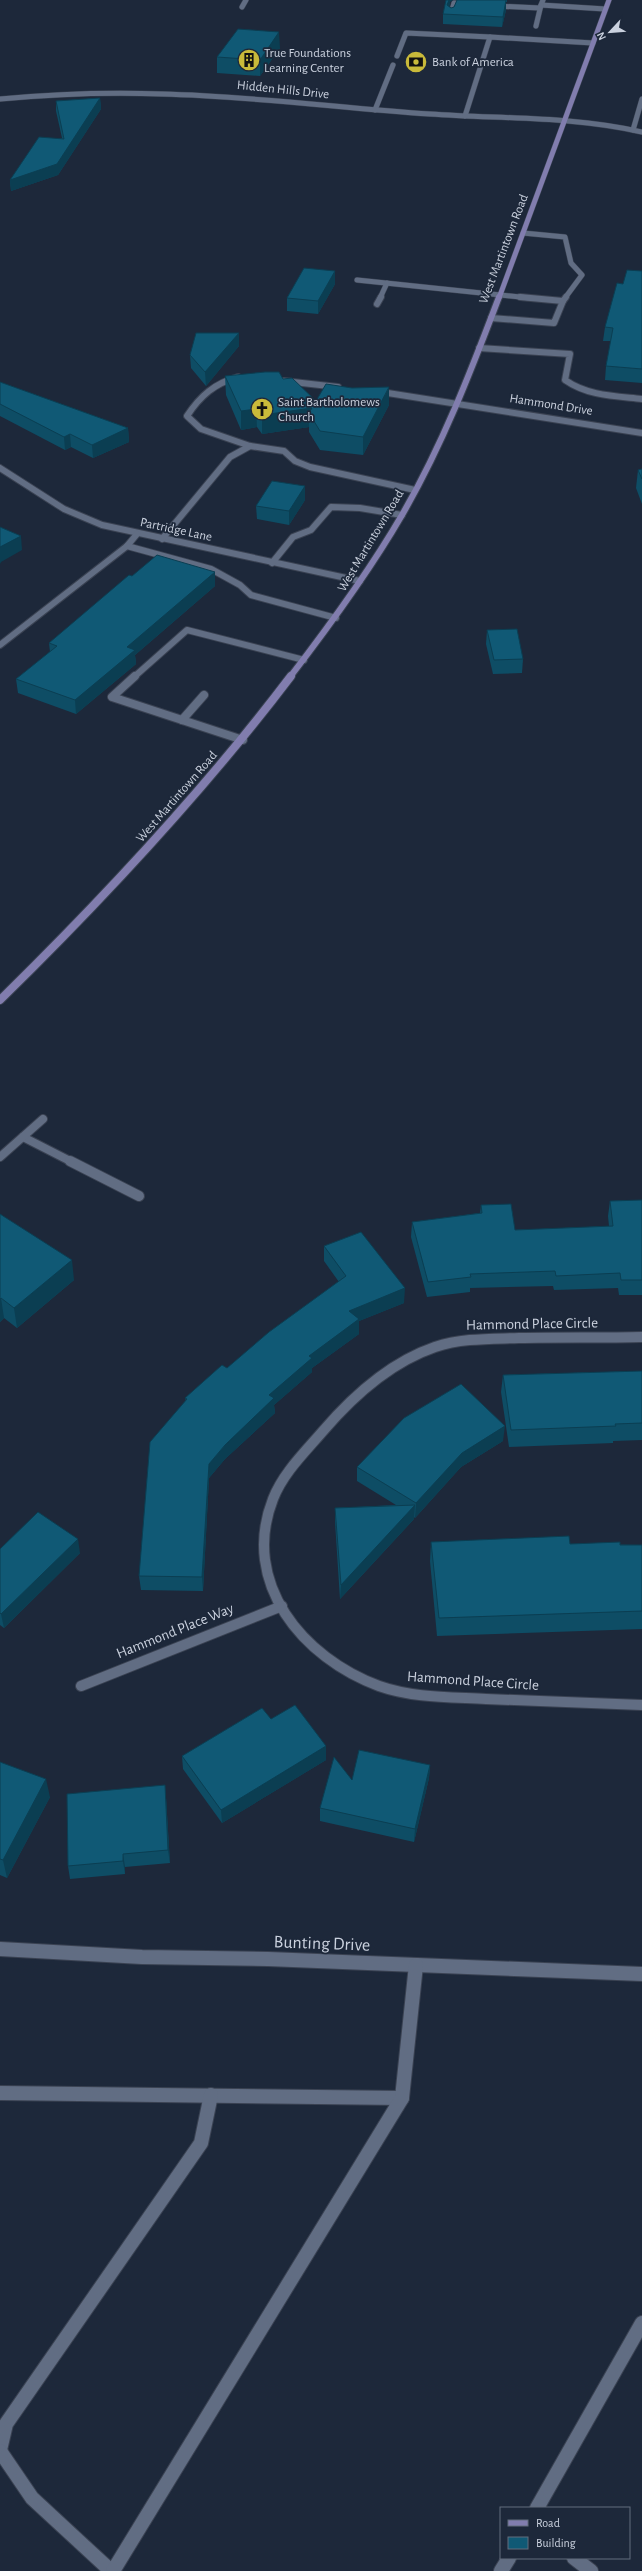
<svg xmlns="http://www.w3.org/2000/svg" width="642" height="2571" font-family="'Alegreya Sans',sans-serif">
<rect width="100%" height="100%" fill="#1d283a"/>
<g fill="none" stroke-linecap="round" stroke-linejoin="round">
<g stroke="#3a4252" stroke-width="6">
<g id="minor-far4">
<polyline points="543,0 541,5 605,9"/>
<polyline points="494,6 540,8"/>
<polyline points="242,7 246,0"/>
<polyline points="451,14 454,3 468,4"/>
<polyline points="536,26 541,5"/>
<polyline points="397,56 406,33 490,37"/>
<path d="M0,99c54,-5 107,-7 162,-5 89,2 178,14 268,20 71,5 142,2 212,18"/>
<polyline points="375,110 393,65"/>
<polyline points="465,116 490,37 593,43"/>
<polyline points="633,130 642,99"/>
<polyline points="523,233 565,237 571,263 582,275 565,298"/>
<polyline points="357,280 530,298"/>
<polyline points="380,298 387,283"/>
</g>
</g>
<g stroke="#3a4252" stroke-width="8">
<g id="minor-far3">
<polyline points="563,301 566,297"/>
<polyline points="377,304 381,297"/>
<polyline points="491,318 554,323 563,301 520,297"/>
<path d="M479,348l91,6 -5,26c23,16 50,16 77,19"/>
<path d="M238,377c-23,6 -38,19 -51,39l14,13 49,17 34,5 11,10 15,6 105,23"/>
<polyline points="284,381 338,387"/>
<polyline points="375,391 642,433"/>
<polyline points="0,468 64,509 102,525 360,581"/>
<polyline points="137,534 127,546 211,569 240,585 251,595 336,618"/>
<polyline points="162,539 230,457 250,446"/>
<polyline points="272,563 293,537 311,530 331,507 360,508 402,515"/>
<polyline points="0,645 127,546"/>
<polyline points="134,677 187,630 304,660"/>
</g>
</g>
<g stroke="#3a4252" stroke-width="10">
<g id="minor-far2">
<polyline points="135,676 112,697 243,740"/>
<polyline points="182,720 204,695"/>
<polyline points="23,1137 72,1162"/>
<polyline points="0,1157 43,1119"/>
</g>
</g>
<g stroke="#3a4252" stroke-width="12">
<g id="minor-far1">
<polyline points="70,1161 139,1196"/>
<path d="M642,1337c-41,1 -82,0 -123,1 -28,1 -57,0 -84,9 -44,15 -82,49 -112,84 -18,21 -40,42 -50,68 -33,84 30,159 106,187 34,12 71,11 107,13 52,2 104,4 156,6"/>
<polyline points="81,1686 282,1606"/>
</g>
</g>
<g stroke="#3a4252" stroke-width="16">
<g id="minor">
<polyline points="0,1949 142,1957 268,1959 642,1974"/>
<polyline points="0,2093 402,2098"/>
<polyline points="0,2450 6,2424 201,2143 211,2095"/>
<polyline points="0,2451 32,2498 111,2571"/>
<polyline points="537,2508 642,2323"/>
<polyline points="574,2558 591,2571"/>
<polyline points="113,2571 402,2098 416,1965"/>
<polyline points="501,2571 509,2558"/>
</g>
</g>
<g stroke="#3a4252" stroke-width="6">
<polyline id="major-far2" points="499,298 609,0"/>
</g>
<g stroke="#3a4252" stroke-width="8">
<path id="major-far1" d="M290,677c40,-52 79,-105 112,-162 40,-69 69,-144 97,-218"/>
</g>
<g stroke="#3a4252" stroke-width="10">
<path id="major" d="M0,1000c104,-102 203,-208 291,-324"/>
</g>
<use href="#minor-far4" stroke="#616d83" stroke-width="5"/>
<use href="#minor-far3" stroke="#616d83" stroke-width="6"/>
<use href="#minor-far2" stroke="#616d83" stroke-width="8"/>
<use href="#minor-far1" stroke="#616d83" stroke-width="10"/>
<use href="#minor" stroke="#616d83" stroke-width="14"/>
<use href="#major-far2" stroke="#817dae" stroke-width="5"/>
<use href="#major-far1" stroke="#817dae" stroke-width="6"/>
<use href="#major" stroke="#817dae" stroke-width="8"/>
</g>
<g fill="#0e4d65">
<polygon points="457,0 507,0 507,2 506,2 506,10 502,27 443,24 443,14 450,2 449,7 451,8 454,7"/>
<polygon points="280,48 260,76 217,73 217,57"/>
<polygon points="100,98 101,109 58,175 11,191 10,180 62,138 56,111 56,101"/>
<polygon points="335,271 335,284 318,314 287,311 287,298"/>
<polygon points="642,271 642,383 605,380 606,366 611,341 603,341 605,327 623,284"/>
<polygon points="239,333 239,346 206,386 191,368 190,355"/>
<polygon points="225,376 283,379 316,401 389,405 363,455 320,450 309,432 309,427 262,434 257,427 241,430 226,395"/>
<polygon points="0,382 128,428 129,442 93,458 71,447 65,450 0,416"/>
<polygon points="642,469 642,504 636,488 638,470"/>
<polygon points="305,500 289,525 257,519 256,506"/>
<polygon points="132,576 215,586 135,655 136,664 76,714 18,693 16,679 50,652 49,643"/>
<polygon points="487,630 523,659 522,673 493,674 486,644"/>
<polygon points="642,1200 642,1295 619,1295 618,1288 554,1290 553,1286 470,1288 470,1292 427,1297 411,1237 412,1222 480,1213 481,1205 515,1230 609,1226 608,1216 610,1201"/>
<polygon points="0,1214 74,1280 17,1328 4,1318 0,1322"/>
<polygon points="324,1246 404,1303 359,1321 359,1334 312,1368 312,1372 274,1405 275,1413 225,1459 209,1478 203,1591 141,1590 139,1576 186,1401 185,1398 227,1368 339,1282 324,1261"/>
<polygon points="642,1371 642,1440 613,1441 613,1443 509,1447 501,1392 503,1375"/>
<polygon points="503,1441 461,1467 415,1518 414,1517 414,1519 340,1599 335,1522 335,1508 396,1505 357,1481 357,1467"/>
<polygon points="431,1542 642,1545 642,1629 437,1636 430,1561"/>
<polygon points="0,1549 80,1553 4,1628 0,1625"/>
<polygon points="271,1719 326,1746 326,1760 222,1823 183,1769 182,1756"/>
<polygon points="0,1762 50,1797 7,1878 0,1875"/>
<polygon points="430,1765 429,1778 414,1842 320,1821 320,1808 352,1780"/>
<polygon points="166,1798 170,1863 125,1867 125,1874 70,1879 68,1866"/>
</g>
<g fill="#0b3e52">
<polygon points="449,0 453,0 450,2 447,15 447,5"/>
<polygon points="506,0 506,10 502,27 503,17"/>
<polygon points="279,32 280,48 260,76 260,60"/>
<polygon points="100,98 101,109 58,175 11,191 10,180 57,164"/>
<polygon points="335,271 335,284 318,314 318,301"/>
<polygon points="239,333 239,346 206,386 205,372"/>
<polygon points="389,387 389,405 363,455 363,437"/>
<polygon points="312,408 309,413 309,427 262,434 262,415"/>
<polygon points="256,409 257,427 241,430 241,411"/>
<polygon points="128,428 129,442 93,458 92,445"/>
<polygon points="70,434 71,447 65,450 64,437"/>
<polygon points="305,486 305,500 289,525 289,511"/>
<polygon points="21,536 22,550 1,562 0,564 0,547"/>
<polygon points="215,572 215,586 135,655 136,664 76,714 75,700 127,647"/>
<polygon points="72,1260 74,1280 17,1328 14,1308"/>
<polygon points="405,1288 404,1303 359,1321 359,1334 312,1368 312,1372 274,1405 275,1413 225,1459 209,1478 203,1591 202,1577 209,1464 269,1395 309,1356 349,1311"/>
<polygon points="1,1298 4,1318 0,1322 0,1299"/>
<polygon points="505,1426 503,1441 461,1467 415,1518 416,1503 462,1453"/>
<polygon points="415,1505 414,1519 340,1599 341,1585"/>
<polygon points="78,1539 80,1553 4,1628 1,1614"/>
<polygon points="326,1746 326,1760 222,1823 221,1810"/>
<polygon points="430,1765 429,1778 414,1842 415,1829"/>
<polygon points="46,1779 50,1797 7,1878 3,1860"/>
<polygon points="165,1785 166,1798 170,1863 168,1850"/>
<polygon points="123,1854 125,1867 125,1874 123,1861"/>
</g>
<g fill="#105975" stroke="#0b3e52">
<polygon points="446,0 449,0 447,5 451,8 454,7 457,0 506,0 503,17 443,14"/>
<polygon points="238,29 279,32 260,60 217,57"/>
<polygon points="100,98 57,164 10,180 39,137 64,139 56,101"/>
<polygon points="304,268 335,271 318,301 287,298"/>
<polygon points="627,270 642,271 642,369 606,366 613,328 605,327 617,283 623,284"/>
<polygon points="196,333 239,333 205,372 190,355"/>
<polygon points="265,372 279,372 283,379 292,378 316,401 326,384 352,388 389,387 363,437 320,431 309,413 312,408 262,415 256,409 241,411 225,376"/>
<polygon points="0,382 128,428 92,445 70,434 64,437 0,404"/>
<polygon points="642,469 642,479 638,470"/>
<polygon points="272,481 305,486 289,511 256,506"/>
<polygon points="0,527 21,536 0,547"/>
<polygon points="157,555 215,572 127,647 135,650 75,700 16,679 57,646 49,643 129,575 132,576"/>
<polygon points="517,629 523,659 494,660 487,630"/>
<polygon points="642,1200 642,1280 621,1280 620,1273 556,1276 555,1271 470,1274 471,1277 428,1282 412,1222 482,1213 481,1205 511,1204 515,1230 613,1226 610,1201"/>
<polygon points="0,1214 72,1260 14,1308 1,1298 0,1299"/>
<polygon points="361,1232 405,1288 349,1311 359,1319 309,1356 312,1358 269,1395 274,1398 225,1445 209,1464 202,1577 139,1576 150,1442 187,1399 185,1398 222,1365 227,1368 269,1332 346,1276 324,1246"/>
<polygon points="642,1371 642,1423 615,1424 616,1426 511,1430 503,1375"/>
<polygon points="461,1384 505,1426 462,1453 416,1503 357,1467 404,1418"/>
<polygon points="415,1505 341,1585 335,1508"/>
<polygon points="38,1512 78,1539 1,1614 0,1613 0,1549"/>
<polygon points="569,1536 570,1544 620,1542 620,1545 642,1545 642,1611 439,1618 431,1542"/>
<polygon points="295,1705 326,1746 221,1810 182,1756 262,1708 271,1719"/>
<polygon points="359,1750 430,1765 415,1829 320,1808 334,1757 352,1780"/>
<polygon points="0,1762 46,1779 3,1860 0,1859"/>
<polygon points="165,1785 168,1850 123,1854 123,1861 68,1866 67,1794"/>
</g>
<defs>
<g id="building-disc" transform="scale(1.15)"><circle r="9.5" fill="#c9ba3a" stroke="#1d283a"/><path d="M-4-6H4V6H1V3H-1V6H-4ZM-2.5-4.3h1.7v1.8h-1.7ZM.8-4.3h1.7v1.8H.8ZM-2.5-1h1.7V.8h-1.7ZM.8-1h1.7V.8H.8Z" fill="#111"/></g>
<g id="bank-disc" transform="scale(1.15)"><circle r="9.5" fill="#c9ba3a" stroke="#1d283a"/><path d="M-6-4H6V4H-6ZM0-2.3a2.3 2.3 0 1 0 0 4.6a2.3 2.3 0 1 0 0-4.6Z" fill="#111"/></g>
<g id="church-disc" transform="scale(1.15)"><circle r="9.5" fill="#c9ba3a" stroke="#1d283a"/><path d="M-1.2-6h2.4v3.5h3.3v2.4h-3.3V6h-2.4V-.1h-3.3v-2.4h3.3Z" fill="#111"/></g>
</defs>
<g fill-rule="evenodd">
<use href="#building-disc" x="249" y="60"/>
<use href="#bank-disc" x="416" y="62"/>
<use href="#church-disc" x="262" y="409"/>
</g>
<g text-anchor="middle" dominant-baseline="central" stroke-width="3.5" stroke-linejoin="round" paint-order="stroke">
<g font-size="13" fill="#cad1de" stroke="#1d283a" text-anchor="start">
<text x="264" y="53">True Foundations<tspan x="264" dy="15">Learning Center</tspan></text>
<text x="432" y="62">Bank of America</text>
<text x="278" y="402">Saint Bartholomews<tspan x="278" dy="15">Church</tspan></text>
</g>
<g font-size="13" fill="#cad1de" stroke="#1d283a">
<text transform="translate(283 90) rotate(6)">Hidden Hills Drive</text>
<text transform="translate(504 249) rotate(-69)">West Martintown Road</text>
<text transform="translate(551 405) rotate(9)">Hammond Drive</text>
<text transform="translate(176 530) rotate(12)">Partridge Lane</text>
<text transform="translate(371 541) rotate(-59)">West Martintown Road</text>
<text transform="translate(177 797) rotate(-49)">West Martintown Road</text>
</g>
<g font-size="15" fill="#cad1de" stroke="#1d283a">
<text transform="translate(532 1324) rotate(-1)">Hammond Place Circle</text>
<text transform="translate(175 1631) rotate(-22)">Hammond Place Way</text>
<text transform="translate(473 1681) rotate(4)">Hammond Place Circle</text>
</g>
<g font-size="18" fill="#cad1de" stroke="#1d283a">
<text transform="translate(322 1944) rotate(2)">Bunting Drive</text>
</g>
</g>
<rect x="500" y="2507" width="130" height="52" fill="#1d283a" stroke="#626c7c"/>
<rect x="508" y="2520" width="20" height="6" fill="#817dae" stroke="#626c7c"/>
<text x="536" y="2527" font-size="12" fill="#cad1de">Road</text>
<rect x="508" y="2537" width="20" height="12" fill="#105975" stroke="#626c7c"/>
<text x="536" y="2547" font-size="12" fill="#cad1de">Building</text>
<g transform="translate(610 32) rotate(244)" stroke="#1d283a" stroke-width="3" paint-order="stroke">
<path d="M0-3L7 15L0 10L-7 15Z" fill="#cad1de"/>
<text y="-6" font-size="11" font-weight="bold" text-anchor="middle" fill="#cad1de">N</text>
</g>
</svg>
